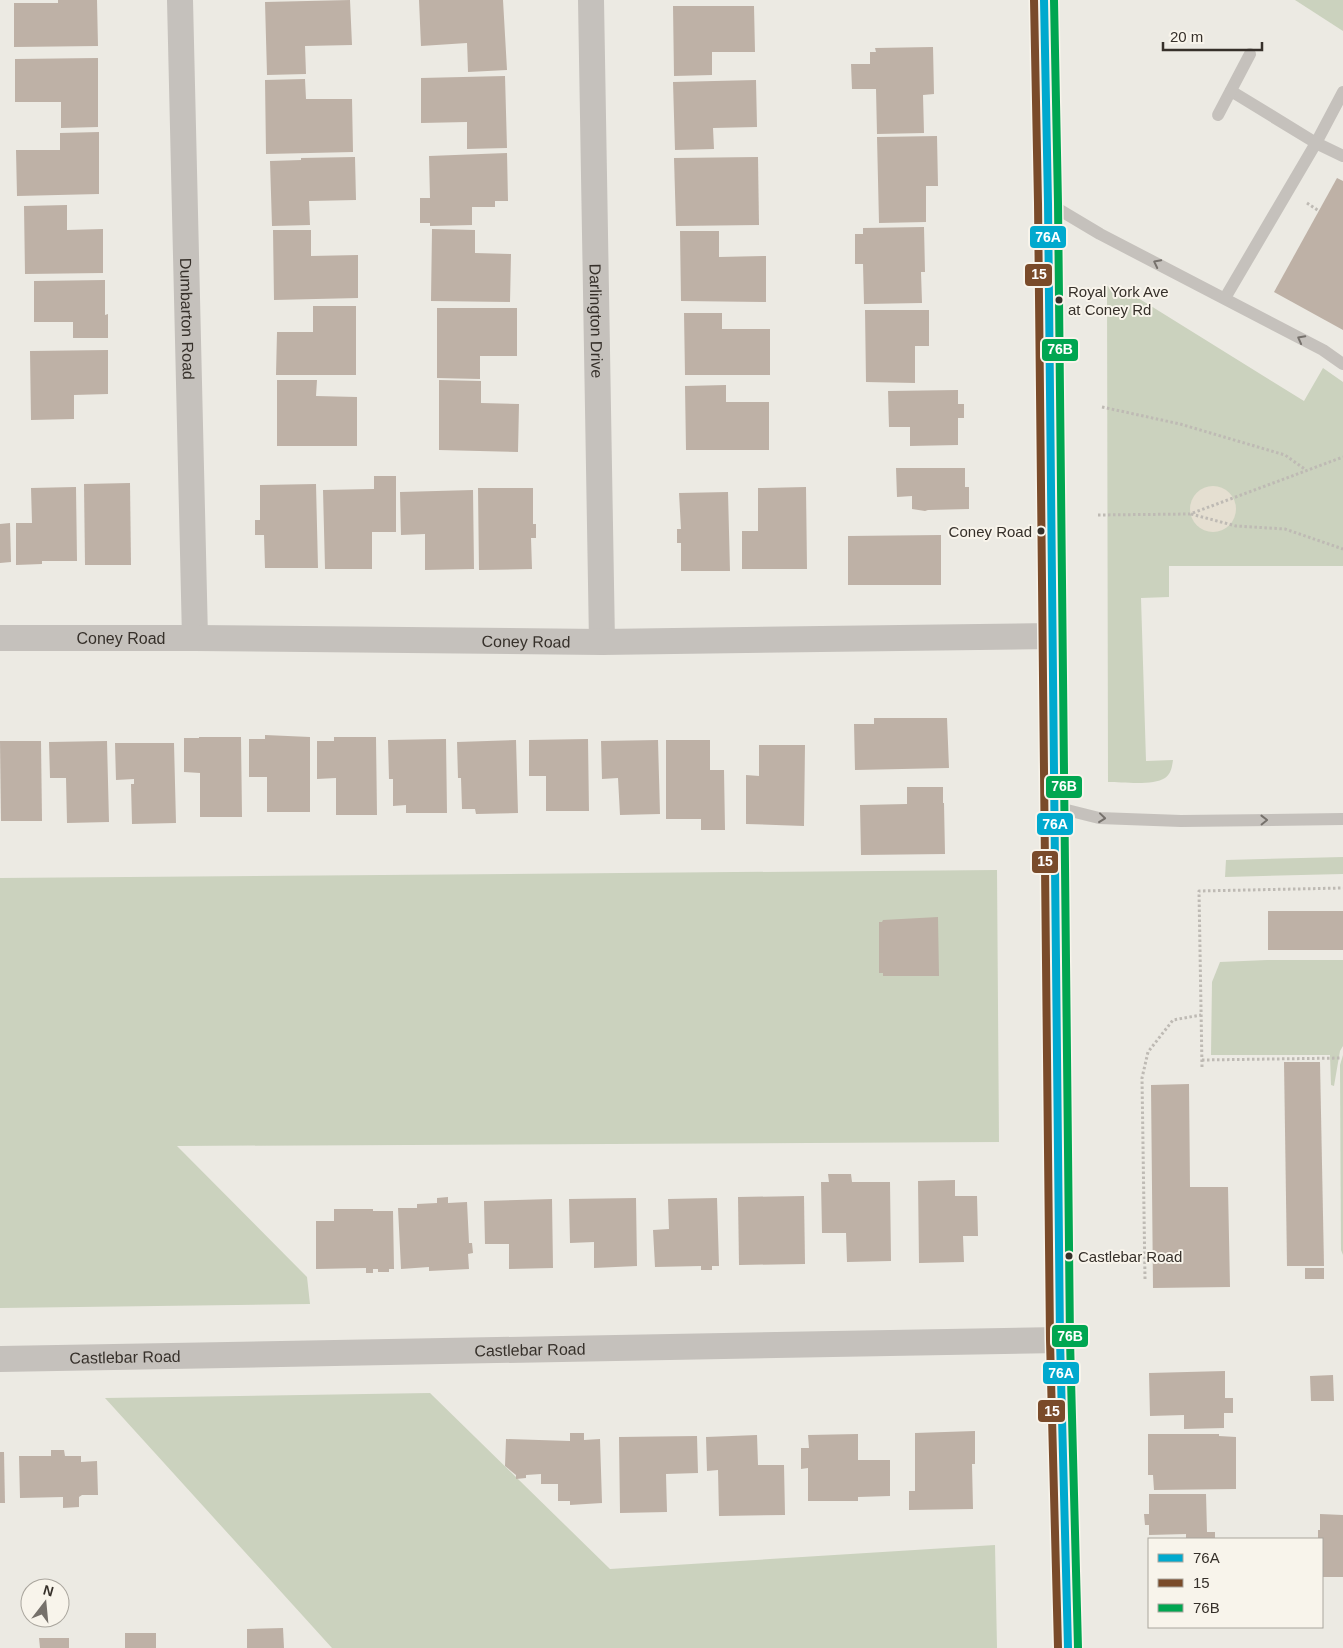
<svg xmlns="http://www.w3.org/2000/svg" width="1343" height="1648" font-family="Helvetica,sans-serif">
<rect width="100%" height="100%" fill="#eceae3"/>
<g fill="#cbd2be">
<polygon points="1295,0 1343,0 1343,31"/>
<path d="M1107,286l23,7 174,108 19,-33 20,14v184h-174v31l-28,1 5,163 27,-1c-1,7 -2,14 -8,18 -12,8 -42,4 -57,4z"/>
<polygon points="1343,857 1343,874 1225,877 1226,860"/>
<polygon points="997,870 999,1142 177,1146 307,1277 310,1304 0,1308 0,878"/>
<polygon points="1267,960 1343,960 1343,1046 1340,1051 1334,1086 1331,1085 1330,1055 1211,1055 1212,982 1220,962"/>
<polygon points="1343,1055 1343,1255 1341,1250 1340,1065"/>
<polygon points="430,1393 610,1569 995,1545 997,1648 332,1648 105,1398"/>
</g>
<circle fill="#e5dfd1" cx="1213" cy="509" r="23"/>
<g fill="#beb1a6">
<polygon points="58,0 97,0 98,46 14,47 14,3 58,3"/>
<polygon points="350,0 352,45 305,46 306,74 267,75 265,2"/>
<polygon points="419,0 503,0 507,70 468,72 467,43 421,46"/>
<polygon points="673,6 754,6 755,52 712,52 712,75 674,76"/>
<polygon points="933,47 934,94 923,95 924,133 877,134 876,89 852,89 851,64 870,64 870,52 876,52 875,48"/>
<polygon points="98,58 98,127 61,128 61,102 15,102 15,59"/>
<polygon points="505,76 507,148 467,149 467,122 421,123 421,78"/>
<polygon points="305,79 306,99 352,99 353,152 266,154 265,80"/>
<polygon points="756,80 757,127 713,128 714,149 675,150 673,82"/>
<polygon points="99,132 99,194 17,196 16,150 60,150 60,133"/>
<polygon points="937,136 938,186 926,186 926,222 879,223 877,137"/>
<polygon points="507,153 508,201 495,201 495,207 472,207 472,225 430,226 430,223 420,223 420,198 430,198 429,156"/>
<polygon points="355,157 356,200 309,201 310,225 272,226 270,161 301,160 301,158"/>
<polygon points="758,157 759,225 676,226 674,158"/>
<polygon points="1337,178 1343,181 1343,330 1274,292"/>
<polygon points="67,205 67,230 103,229 103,273 25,274 24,206"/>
<polygon points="924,227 925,272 921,272 922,303 864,304 863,264 855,264 855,234 863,234 863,228"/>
<polygon points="432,229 475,230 475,253 511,254 510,302 431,301"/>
<polygon points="273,230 311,230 311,256 358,255 358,298 274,300"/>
<polygon points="680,231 719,231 719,257 766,256 766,302 681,301"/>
<polygon points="105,280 105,315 108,314 108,338 73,338 73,322 34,322 34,281"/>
<polygon points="313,306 356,306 356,375 276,375 277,332 313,332"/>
<polygon points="437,308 517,308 517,356 480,356 480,379 437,378"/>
<polygon points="865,310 929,310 929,346 915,346 915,383 866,382"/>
<polygon points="684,313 722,313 722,329 770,329 770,375 685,375"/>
<polygon points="108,350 108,394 74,395 74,419 31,420 30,351"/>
<polygon points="277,380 317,380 316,396 357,397 357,446 277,446"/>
<polygon points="439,380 481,381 481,403 519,404 518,452 439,450"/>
<polygon points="726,385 726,402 769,402 769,450 686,450 685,386"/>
<polygon points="958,390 958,404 964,404 964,418 958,418 958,445 910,446 910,427 889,427 888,391"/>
<polygon points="896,468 965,468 965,487 969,487 969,509 928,510 925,511 912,509 912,496 897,497"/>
<polygon points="374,476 396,476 396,532 372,532 372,569 325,569 323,490 374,489"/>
<polygon points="130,483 131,565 85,565 84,484"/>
<polygon points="316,484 318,568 265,568 264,535 255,535 255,520 260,520 260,485"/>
<polygon points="76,487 77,561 42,561 42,564 16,565 16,523 32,523 31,488"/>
<polygon points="806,487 807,569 742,569 742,531 758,531 758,488"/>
<polygon points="478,488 533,488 533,524 536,524 536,538 531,538 532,569 479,570"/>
<polygon points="473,490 474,569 425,570 425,534 401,535 400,492"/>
<polygon points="728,492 730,571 681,571 681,543 677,543 677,529 681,529 679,493"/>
<polygon points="10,523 11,562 0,563 0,524"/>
<polygon points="941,535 941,585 848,585 848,536"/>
<polygon points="874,718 947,718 949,768 855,770 854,724 874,724"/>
<polygon points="265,735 310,737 310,812 267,812 267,777 249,777 249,739 265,739"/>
<polygon points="199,737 241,737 242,817 200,817 200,773 184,772 184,738 199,738"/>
<polygon points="334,737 376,737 377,815 336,815 336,778 317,779 317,741 334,741"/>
<polygon points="446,739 447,813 406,813 406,805 393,806 393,779 389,779 388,740"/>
<polygon points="588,739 589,811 546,811 546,776 529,776 529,740"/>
<polygon points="516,740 518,813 476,814 475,809 462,809 461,778 458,778 457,742"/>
<polygon points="658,740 660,814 620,815 618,778 602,779 601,741"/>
<polygon points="666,740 710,740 710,770 724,770 725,830 701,830 701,819 666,819"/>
<polygon points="0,741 41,741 42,821 1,821"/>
<polygon points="107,741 109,822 67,823 66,778 50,778 49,742"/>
<polygon points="115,743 174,743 176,823 132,824 131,784 134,784 134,779 116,780"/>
<polygon points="759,745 805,745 804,826 746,824 746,775 759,776"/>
<polygon points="907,787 943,787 943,803 944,803 945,854 861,855 860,805 907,804"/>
<rect x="1268" y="911" width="75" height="39"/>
<polygon points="938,917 939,976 883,976 883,973 879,973 879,922 882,922 883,920"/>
<polygon points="1284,1062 1320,1062 1324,1266 1287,1266"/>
<polygon points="1189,1084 1190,1187 1228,1187 1230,1287 1153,1288 1151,1085"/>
<polygon points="828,1174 851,1174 852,1182 890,1182 891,1261 847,1262 846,1233 822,1233 821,1182 829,1182"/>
<polygon points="955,1180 955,1196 977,1196 978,1236 963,1236 964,1262 919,1263 918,1181"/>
<polygon points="804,1196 805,1264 739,1265 738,1197"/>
<polygon points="448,1197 448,1203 467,1202 469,1243 472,1243 473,1253 468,1254 469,1269 429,1271 429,1267 401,1269 398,1208 417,1208 417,1204 437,1203 437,1198"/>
<polygon points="636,1198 637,1266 594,1268 594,1242 570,1243 569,1199"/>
<polygon points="717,1198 719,1266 712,1266 712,1270 701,1270 701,1266 655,1267 653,1230 669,1229 668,1199"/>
<polygon points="552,1199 553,1268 509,1269 509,1244 485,1244 484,1201"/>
<polygon points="334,1209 373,1209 373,1211 393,1211 394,1269 389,1269 389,1272 378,1272 378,1269 373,1269 373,1273 366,1273 366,1268 316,1269 316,1221 334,1221"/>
<rect x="1305" y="1268" width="19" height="11"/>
<polygon points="1225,1371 1225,1398 1233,1398 1233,1413 1224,1413 1224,1428 1184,1429 1184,1415 1150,1416 1149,1373"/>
<polygon points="1333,1375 1334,1401 1311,1401 1310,1376"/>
<polygon points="975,1431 975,1464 972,1464 973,1509 909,1510 909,1491 915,1491 915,1433"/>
<polygon points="570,1433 584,1433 584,1440 600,1439 602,1503 570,1505 570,1501 558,1501 558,1484 541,1484 541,1474 526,1475 526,1478 516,1479 516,1475 505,1466 506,1439 570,1441"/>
<polygon points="858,1434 858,1460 890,1460 890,1496 858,1497 858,1501 808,1501 808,1468 801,1469 801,1448 809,1448 808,1435"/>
<polygon points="1148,1434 1219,1434 1219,1436 1236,1437 1236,1489 1154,1490 1153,1475 1148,1475"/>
<polygon points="757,1435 758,1465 784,1465 785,1515 719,1516 718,1470 707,1471 706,1437"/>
<polygon points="697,1436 698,1473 666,1474 667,1512 620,1513 619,1437"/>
<polygon points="51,1450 64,1450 65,1456 81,1456 81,1462 97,1461 98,1495 82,1495 79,1497 79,1507 63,1508 63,1497 20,1498 19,1456 51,1456"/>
<polygon points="0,1452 4,1452 5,1503 0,1503"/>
<polygon points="1149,1494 1206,1494 1207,1532 1215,1532 1215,1539 1186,1539 1186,1534 1149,1535 1149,1525 1145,1525 1144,1514 1149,1514"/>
<polygon points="1320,1514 1343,1515 1343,1577 1322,1577 1322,1539 1318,1539 1318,1530 1320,1530"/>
<polygon points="283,1628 284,1648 247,1648 247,1629"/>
<rect x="125" y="1633" width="31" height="15"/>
<polygon points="39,1638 69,1638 69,1648 40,1648"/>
</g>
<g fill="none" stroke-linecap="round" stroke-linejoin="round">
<g stroke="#bebab4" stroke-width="3" stroke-dasharray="2.5 2.5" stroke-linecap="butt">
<polyline points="1307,203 1319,211"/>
<polyline points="1102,407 1180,424 1285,455 1306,470"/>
<polyline points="1191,514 1236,526 1285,529 1343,549"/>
<polyline points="1098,515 1190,514 1343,457"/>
<polyline points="1202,1060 1342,1058"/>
<polyline points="1202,1067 1199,891 1343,888"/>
<polyline points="1145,1279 1142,1078 1148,1052 1173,1020 1201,1015"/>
</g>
<g stroke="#c5c1bc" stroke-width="12">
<polyline points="1231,91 1316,143 1343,156"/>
<polyline points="1218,115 1250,54"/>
<polyline points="1048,203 1100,234 1323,350 1343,364"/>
<polyline points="1225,298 1316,143 1343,92"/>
<polyline points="1055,807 1099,818 1181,821 1343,819"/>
</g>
<g stroke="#c5c1bc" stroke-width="26">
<path id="s1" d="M180,0l15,638"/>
<path id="s2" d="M591,0l11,642"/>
<path id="s3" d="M0,638h195l407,4 450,-6"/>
<path id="s4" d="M0,1359l1060,-19"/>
</g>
<polyline stroke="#b6b2ad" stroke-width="28" points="1044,0 1048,203 1060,1340 1068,1648"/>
<g stroke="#f8f4eb" stroke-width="11">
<polyline id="bus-1" points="1044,0 1048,203 1060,1340 1068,1648"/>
</g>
<g stroke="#f8f4eb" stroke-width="11">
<polyline id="bus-2" points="1034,0 1038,203 1050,1340 1058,1648"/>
</g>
<g stroke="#f8f4eb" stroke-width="11">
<polyline id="bus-3" points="1054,0 1058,203 1070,1340 1078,1648"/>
</g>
<use href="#bus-1" stroke="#00a9ce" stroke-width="8"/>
<use href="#bus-2" stroke="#7a4b2a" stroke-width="8"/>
<use href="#bus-3" stroke="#00a651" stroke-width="8"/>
</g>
<defs><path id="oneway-chevron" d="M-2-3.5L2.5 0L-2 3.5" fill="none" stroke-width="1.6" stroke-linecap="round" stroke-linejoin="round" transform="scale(1.25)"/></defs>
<g stroke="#76716c">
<use href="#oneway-chevron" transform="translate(1157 263) rotate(-153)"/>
<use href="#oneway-chevron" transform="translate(1301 339) rotate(-152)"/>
<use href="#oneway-chevron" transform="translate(1102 818) rotate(6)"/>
<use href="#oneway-chevron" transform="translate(1264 820) rotate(-1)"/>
</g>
<g fill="#36302a" stroke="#f8f4eb" stroke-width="2">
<circle cx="1059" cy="300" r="4.5"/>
<circle cx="1041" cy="531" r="4.5"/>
<circle cx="1069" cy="1256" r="4.5"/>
</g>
<g text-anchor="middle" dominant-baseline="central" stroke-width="4" stroke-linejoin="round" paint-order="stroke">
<g font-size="15" fill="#36302a" stroke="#f8f4eb" text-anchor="start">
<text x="1068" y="291">Royal York Ave<tspan x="1068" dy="18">at Coney Rd</tspan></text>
<text x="1032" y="531" text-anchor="end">Coney Road</text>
<text x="1078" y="1256">Castlebar Road</text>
</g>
<g font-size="16" fill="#36302a" stroke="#f8f4eb">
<text stroke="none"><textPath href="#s1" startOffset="319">Dumbarton Road</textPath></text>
<text stroke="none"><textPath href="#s2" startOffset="321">Darlington Drive</textPath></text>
<text stroke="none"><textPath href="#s3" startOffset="121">Coney Road</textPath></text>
<text stroke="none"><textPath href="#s3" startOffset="526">Coney Road</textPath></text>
<text stroke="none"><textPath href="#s4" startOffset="530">Castlebar Road</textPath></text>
<text stroke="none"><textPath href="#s4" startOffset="125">Castlebar Road</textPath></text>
</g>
</g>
<g stroke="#f8f4eb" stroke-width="2">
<rect x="1029" y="225" width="38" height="24" rx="5" fill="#00a9ce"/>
<rect x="1024" y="263" width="29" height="24" rx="5" fill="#7a4b2a"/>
<rect x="1041" y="338" width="38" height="24" rx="5" fill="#00a651"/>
<rect x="1045" y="775" width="38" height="24" rx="5" fill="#00a651"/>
<rect x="1036" y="812" width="38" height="24" rx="5" fill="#00a9ce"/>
<rect x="1031" y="850" width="28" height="24" rx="5" fill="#7a4b2a"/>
<rect x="1051" y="1324" width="38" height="24" rx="5" fill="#00a651"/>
<rect x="1042" y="1361" width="38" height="24" rx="5" fill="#00a9ce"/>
<rect x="1037" y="1399" width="29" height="24" rx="5" fill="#7a4b2a"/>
</g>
<g font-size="14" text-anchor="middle" font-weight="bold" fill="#fff">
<text x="1048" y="242">76A</text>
<text x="1039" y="279">15</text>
<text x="1060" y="354">76B</text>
<text x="1064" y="791">76B</text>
<text x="1055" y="829">76A</text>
<text x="1045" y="866">15</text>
<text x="1070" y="1341">76B</text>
<text x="1061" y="1378">76A</text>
<text x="1052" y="1416">15</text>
</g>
<rect x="1148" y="1538" width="175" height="90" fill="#f8f4eb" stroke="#aaa69e"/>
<rect x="1158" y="1554" width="25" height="8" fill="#00a9ce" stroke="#aaa69e"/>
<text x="1193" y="1563" font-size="15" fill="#36302a">76A</text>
<rect x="1158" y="1579" width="25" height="8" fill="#7a4b2a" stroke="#aaa69e"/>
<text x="1193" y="1588" font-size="15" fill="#36302a">15</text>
<rect x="1158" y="1604" width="25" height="8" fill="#00a651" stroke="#aaa69e"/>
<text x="1193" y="1613" font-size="15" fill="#36302a">76B</text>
<g transform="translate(45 1603) rotate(16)"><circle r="24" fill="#f8f4eb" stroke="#aaa69e"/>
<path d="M0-4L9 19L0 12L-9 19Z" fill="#76716b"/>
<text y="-8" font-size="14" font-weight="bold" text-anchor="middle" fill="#36302a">N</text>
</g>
<path d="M1163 42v8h99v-8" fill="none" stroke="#36302a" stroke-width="2.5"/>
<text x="1170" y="42" font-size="15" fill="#36302a" stroke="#f8f4eb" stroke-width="4" paint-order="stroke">20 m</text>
</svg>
